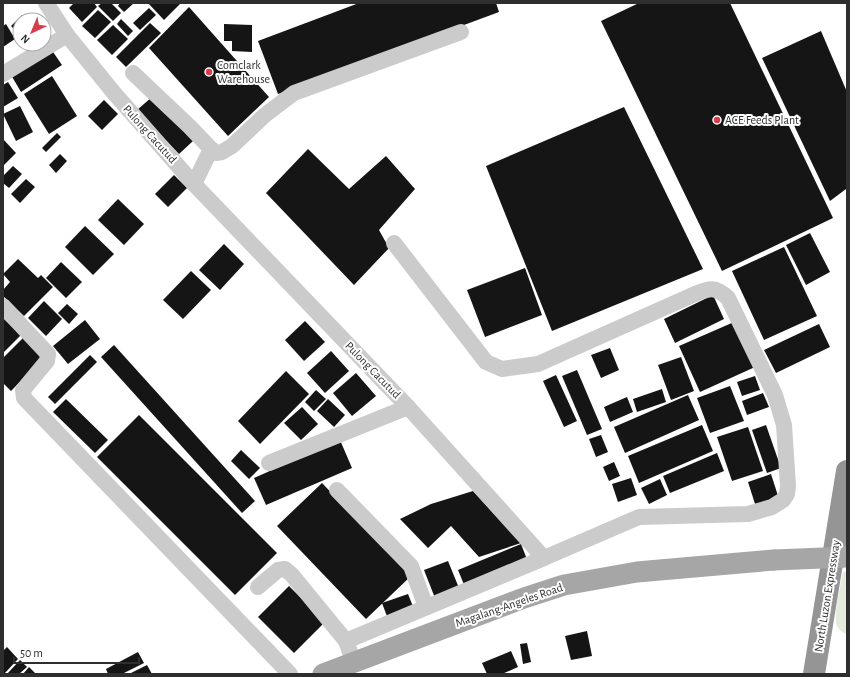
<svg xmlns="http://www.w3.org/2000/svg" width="850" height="677" font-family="'Alegreya Sans',sans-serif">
<rect width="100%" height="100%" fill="#fff"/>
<path fill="#e4eadc" d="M847,571v63c-4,-1 -8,-4 -10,-8 -4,-7 4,-44 6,-54z"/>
<g fill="#151515">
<polygon points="74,3 94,3 97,7 82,22 69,8"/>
<polygon points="102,3 111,3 121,13 113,21 98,6"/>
<polygon points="120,3 134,3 124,12 118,6"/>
<polygon points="148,3 181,3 164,20"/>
<polygon points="359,3 496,3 499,12 278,94 258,41"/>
<polygon points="639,3 730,3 833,218 722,271 601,21"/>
<polygon points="189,7 269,97 228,136 149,48"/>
<polygon points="149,8 156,15 140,30 133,23"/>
<polygon points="98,10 111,22 95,38 82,26"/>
<polygon points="22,15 28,20 20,20 20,35 11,26"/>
<polygon points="121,19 133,31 128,36 117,24"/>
<polygon points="150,23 161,33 126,67 116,57"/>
<polygon points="6,24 15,39 3,47 3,26"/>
<polygon points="224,24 252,25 252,52 232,51 232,41 224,41"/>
<polygon points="113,25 128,39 112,55 97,40"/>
<polygon points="821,31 847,92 847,177 846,189 830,201 762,58"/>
<polygon points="51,49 62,65 21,92 11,75"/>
<polygon points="52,76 77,116 49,134 24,94"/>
<polygon points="8,82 18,98 3,107 3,85"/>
<polygon points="152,97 193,141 179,154 137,110"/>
<polygon points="104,100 118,114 102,130 88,116"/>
<polygon points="20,106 33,132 16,141 3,114"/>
<polygon points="624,107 703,269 552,331 486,166"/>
<polygon points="57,133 61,137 46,152 42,148"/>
<polygon points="3,139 16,153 3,166"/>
<polygon points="308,149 349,189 386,156 415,189 379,230 389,248 354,285 266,193"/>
<polygon points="60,154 67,161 56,173 49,165"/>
<polygon points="13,166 22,174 9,188 3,183 3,176"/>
<polygon points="174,175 187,188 168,207 155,194"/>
<polygon points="26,179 35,187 20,203 11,194"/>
<polygon points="118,199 144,224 124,245 98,220"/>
<polygon points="85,226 114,254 93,275 65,247"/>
<polygon points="810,233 830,272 806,285 786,245"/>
<polygon points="224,244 244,264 220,290 199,270"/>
<polygon points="784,247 817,316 764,340 732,271"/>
<polygon points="18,259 38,278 41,275 53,287 24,316 3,296 3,290 10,282 3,274"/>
<polygon points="61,262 82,282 66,298 46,278"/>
<polygon points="525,268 542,315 485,337 467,290"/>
<polygon points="191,271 211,290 183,319 163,300"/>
<polygon points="713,295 724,319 675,343 664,319"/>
<polygon points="44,301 62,319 46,336 28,318"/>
<polygon points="67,304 78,314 69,324 58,313"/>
<polygon points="4,319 21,335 3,353 3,320"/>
<polygon points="85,320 100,339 68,364 53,346"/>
<polygon points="305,321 325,342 304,361 285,340"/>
<polygon points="734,322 755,367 700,392 679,346"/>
<polygon points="819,324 830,347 776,373 764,350"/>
<polygon points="23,338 43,358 11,391 3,383 3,358"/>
<polygon points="114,345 255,501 242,513 101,357"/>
<polygon points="610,348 619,370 601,378 591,355"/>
<polygon points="331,351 349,371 325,393 307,373"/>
<polygon points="90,355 97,362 55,404 48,397"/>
<polygon points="681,357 694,391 671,400 658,365"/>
<polygon points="577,370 602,429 587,435 562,376"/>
<polygon points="286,371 309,394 260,444 238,421"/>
<polygon points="356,373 376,396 352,416 333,393"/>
<polygon points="556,375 577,421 564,427 543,381"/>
<polygon points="755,376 760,390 742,396 737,382"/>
<polygon points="730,386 744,421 710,433 697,398"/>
<polygon points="662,389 666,402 637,412 633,399"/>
<polygon points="316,390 326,399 314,411 305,402"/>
<polygon points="763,393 769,407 747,415 742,401"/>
<polygon points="688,395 699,420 625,453 614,427"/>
<polygon points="627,397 633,412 610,422 604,407"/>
<polygon points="66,399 108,440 95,453 53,412"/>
<polygon points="328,399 345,415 334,427 317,411"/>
<polygon points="302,407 318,424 301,440 284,423"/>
<polygon points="139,415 277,553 235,595 97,457"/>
<polygon points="702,425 713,451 639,483 628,456"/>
<polygon points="766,425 781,468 767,473 752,430"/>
<polygon points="748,427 763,471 732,481 717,437"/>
<polygon points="601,435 608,452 596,457 589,439"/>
<polygon points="340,440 352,468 266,505 254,478"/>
<polygon points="241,450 260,468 249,479 231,461"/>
<polygon points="717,453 724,471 670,493 663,476"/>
<polygon points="614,462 620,476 609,481 603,467"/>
<polygon points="771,474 779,499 756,507 748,482"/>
<polygon points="631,478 637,495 618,502 612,484"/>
<polygon points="660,479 667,495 649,504 641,488"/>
<polygon points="322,483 411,576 366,619 277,526"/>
<polygon points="473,491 521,543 479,557 451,526 428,548 400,519 431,504"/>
<polygon points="521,544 528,562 465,587 458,570"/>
<polygon points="448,561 459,588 435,598 424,570"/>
<polygon points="289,586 325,622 294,653 258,617"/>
<polygon points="408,594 414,609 388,619 382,603"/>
<polygon points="587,631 592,656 571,660 565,636"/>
<polygon points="527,643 531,662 523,664 520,644"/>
<polygon points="7,647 18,659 4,674 3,673 3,651"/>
<polygon points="511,651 518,667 502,674 487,674 482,663"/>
<polygon points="138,652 144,663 122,674 108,674 106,669"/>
<polygon points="20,660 27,667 19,674 7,674"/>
<polygon points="147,665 152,674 129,674"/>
<polygon points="29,667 36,674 23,674"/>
</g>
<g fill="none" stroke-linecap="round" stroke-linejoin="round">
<g stroke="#cbcbcb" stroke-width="16">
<polyline points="46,3 67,35 114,93 194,184 408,407 544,558 346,641 354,663"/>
<polyline points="133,73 190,127 211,149 194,184"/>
<polyline points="3,74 67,35"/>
<polyline points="211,149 216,153 222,152 232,146 265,115 294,93 461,32"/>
<path d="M394,243l92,119 16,7 36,-5 157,-70c15,-6 20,-8 33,4l47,97 9,30 4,61 -1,8 -4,6 -11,7 -24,7 -109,3 -95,41"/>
<polyline points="3,306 48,354 47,361 23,390 24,398 290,674"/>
<polyline points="269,463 408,407"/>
<polyline points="337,490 411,566 426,607"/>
<polyline points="258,587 278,570 285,569 292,575 346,641"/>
</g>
<polyline stroke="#a6a6a6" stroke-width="21" points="323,674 524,598 564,585 637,572 774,560"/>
<polyline stroke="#959595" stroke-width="22" points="814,674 847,471"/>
<polyline stroke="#a6a6a6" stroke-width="21" points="774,560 847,557"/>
</g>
<g fill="#d83d4e" stroke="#fff" stroke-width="1.5">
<circle cx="209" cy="72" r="4"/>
<circle cx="717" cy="120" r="4"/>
</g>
<g text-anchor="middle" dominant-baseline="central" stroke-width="4" stroke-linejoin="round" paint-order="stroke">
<g font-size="12" fill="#2e2e2e" stroke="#fff" text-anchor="start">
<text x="217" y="65">Comclark<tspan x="217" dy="14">Warehouse</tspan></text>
<text x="725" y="120">ACE Feeds Plant</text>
</g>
<g font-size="12" fill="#2e2e2e" stroke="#fff">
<text transform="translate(150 134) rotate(48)">Pulong Cacutud</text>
<text transform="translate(373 370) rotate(46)">Pulong Cacutud</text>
<text transform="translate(827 596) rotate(-81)">North Luzon Expressway</text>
<text transform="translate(509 605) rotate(-19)">Magalang-Angeles Road</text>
</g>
</g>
<rect width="850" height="677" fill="none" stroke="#2e2e2e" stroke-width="8"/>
<g transform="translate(32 32) rotate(224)"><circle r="19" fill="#ffffff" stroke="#ababab"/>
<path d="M0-3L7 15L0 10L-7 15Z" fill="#d83d4e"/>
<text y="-6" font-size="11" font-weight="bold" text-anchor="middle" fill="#2e2e2e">N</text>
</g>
<path d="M14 657v6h125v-6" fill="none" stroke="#2e2e2e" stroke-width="2"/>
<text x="20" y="657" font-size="12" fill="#2e2e2e" stroke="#ffffff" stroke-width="3" paint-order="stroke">50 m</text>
</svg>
